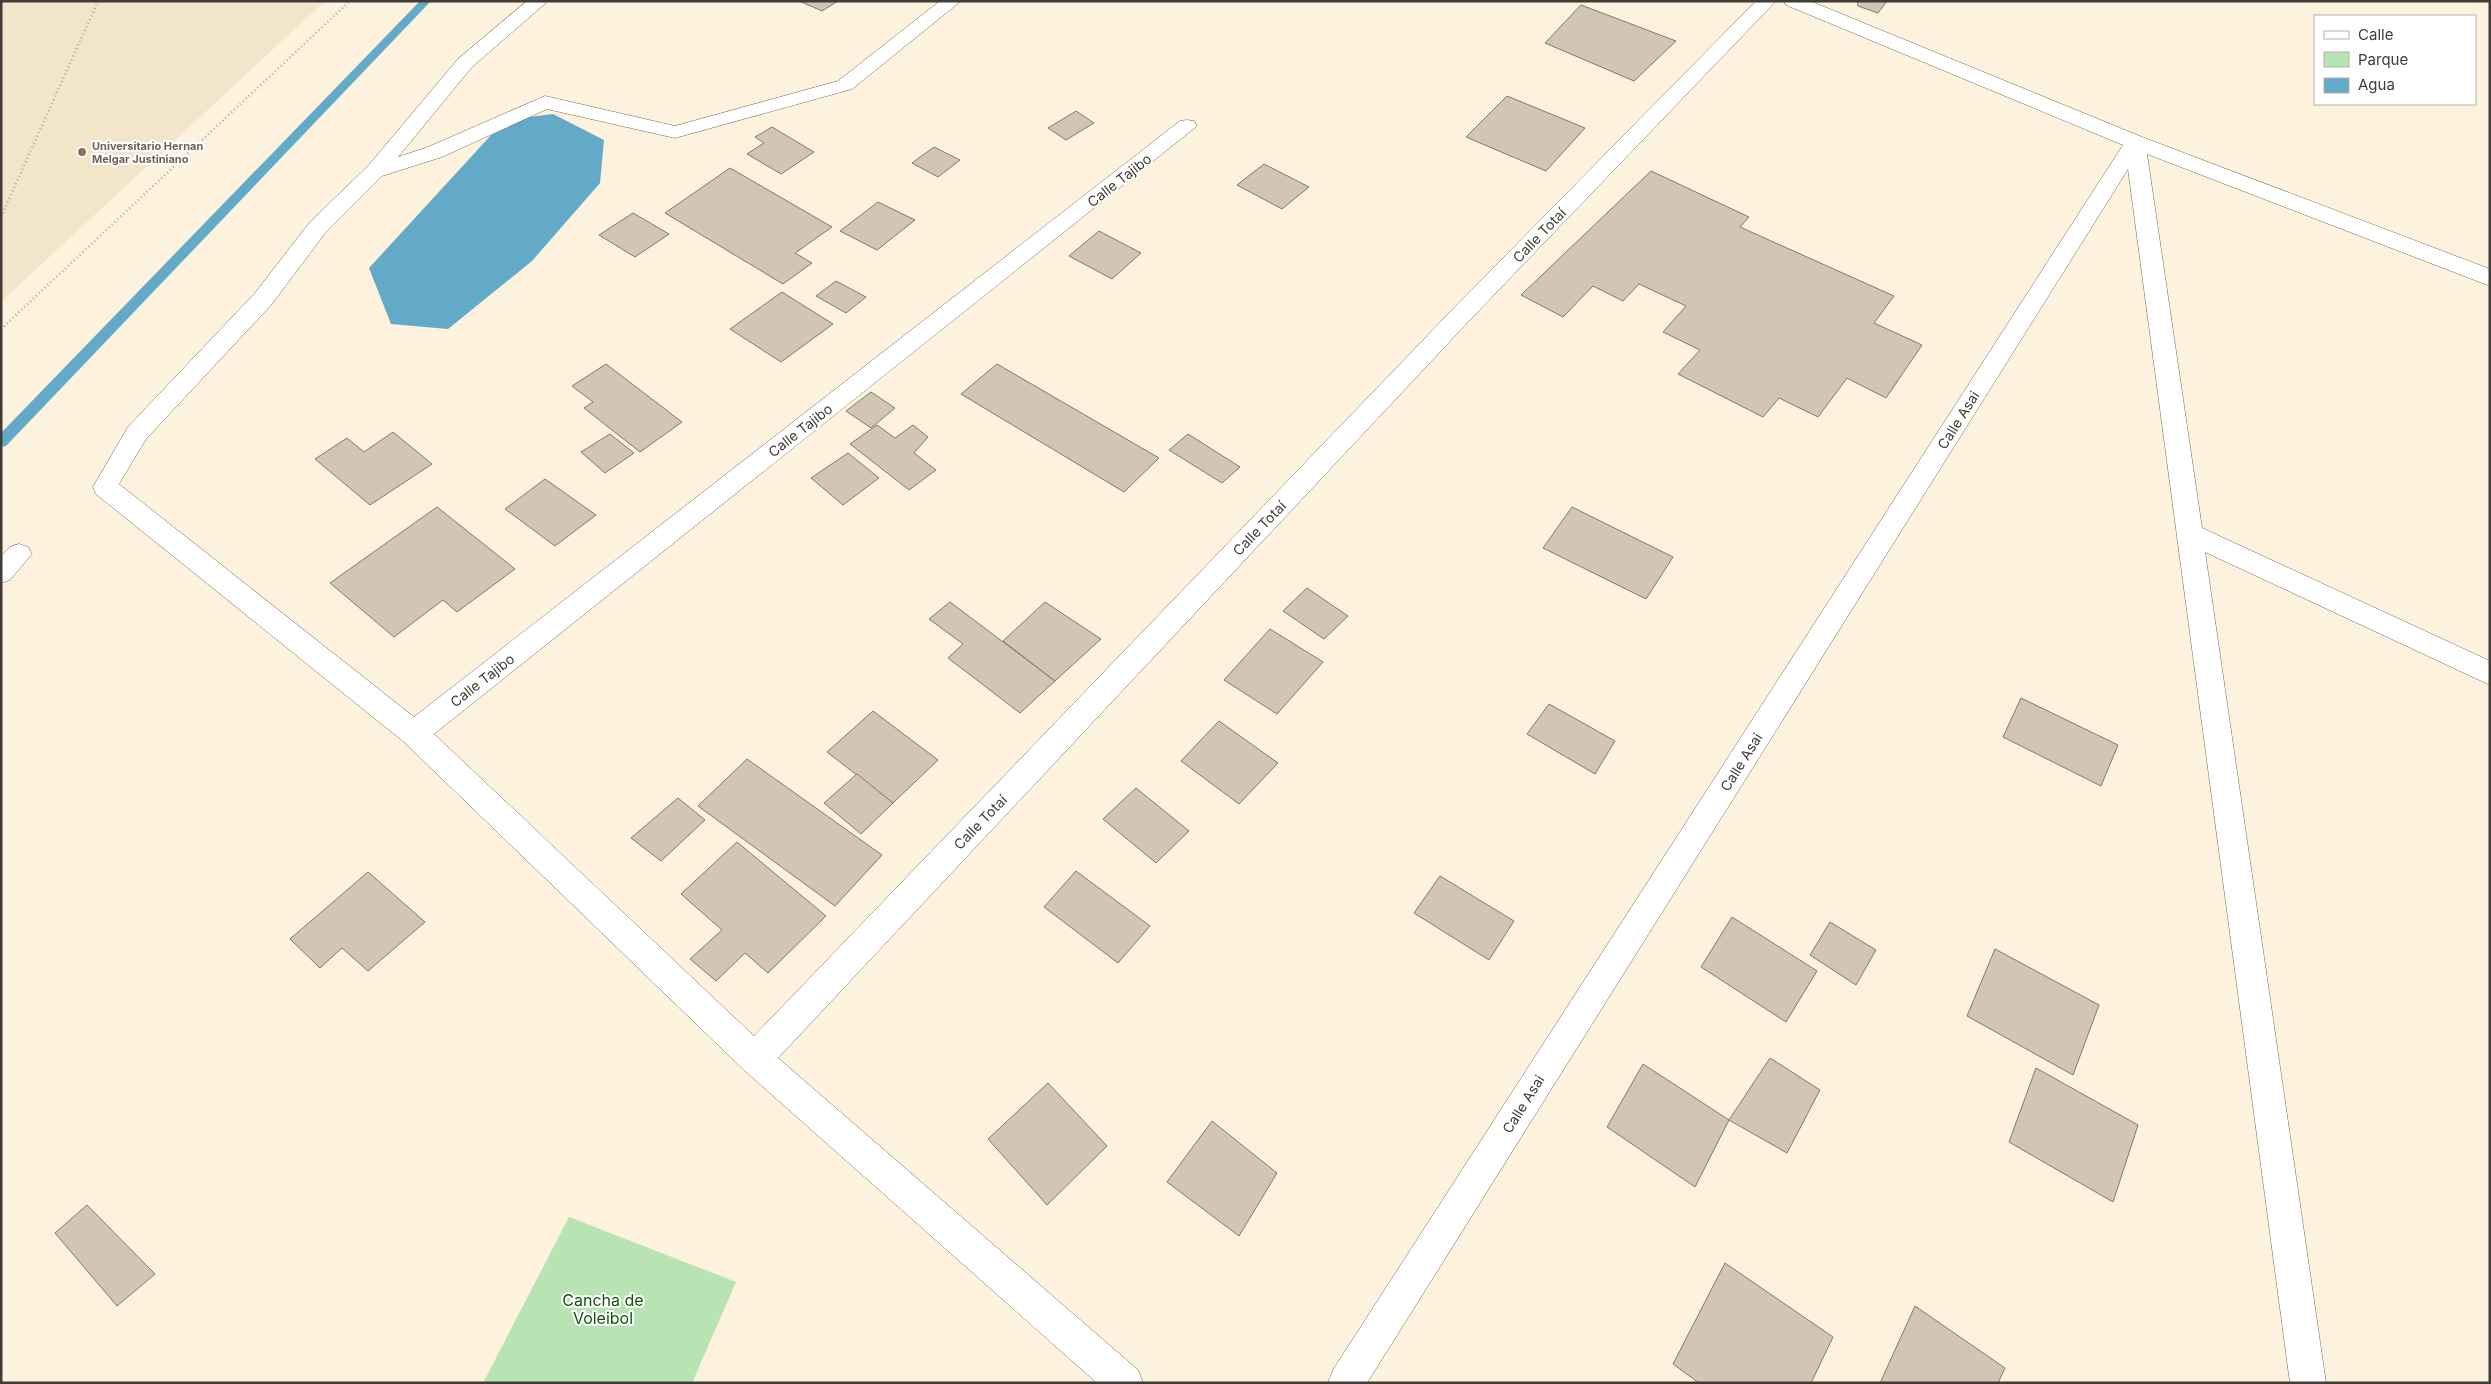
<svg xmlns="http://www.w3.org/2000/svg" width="2491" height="1384" font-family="Inter,sans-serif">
<rect width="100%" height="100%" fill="#fcf2de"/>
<polygon fill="#f3e5ca" points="1,1 325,1 1,302"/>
<polygon fill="#b8e3b2" points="569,1217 736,1282 692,1383 483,1383"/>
<polygon fill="#63a9c8" points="553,114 604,140 600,183 532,261 448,329 391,324 369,268 493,133 521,118"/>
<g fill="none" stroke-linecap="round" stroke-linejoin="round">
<polygon fill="#63a9c8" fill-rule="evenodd" points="420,1 431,1 6,446 1,447 1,433"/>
</g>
<g fill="#d0c6b3" stroke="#837968">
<polygon points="799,1 838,1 822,11"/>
<polygon points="1857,1 1887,1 1878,13 1858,6"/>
<polygon points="1581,5 1676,41 1634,81 1545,43"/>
<polygon points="1507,96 1585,128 1546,171 1466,137"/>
<polygon points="1076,111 1094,123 1066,140 1048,128"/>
<polygon points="772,127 814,152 781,174 747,154 764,143 755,137"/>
<polygon points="934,147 960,160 938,177 912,163"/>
<polygon points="1264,164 1309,187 1282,209 1237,185"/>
<polygon points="730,168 832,227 795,253 812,263 783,284 665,213"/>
<polygon points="1651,171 1749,217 1740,227 1894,296 1874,323 1922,345 1886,398 1847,378 1818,417 1779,398 1763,417 1678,374 1700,350 1663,332 1686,306 1639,284 1623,301 1593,286 1563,317 1521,295"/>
<polygon points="878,202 915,220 877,250 840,231"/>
<polygon points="633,213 669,234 635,257 599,235"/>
<polygon points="1099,231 1141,253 1112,279 1069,256"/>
<polygon points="836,281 866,297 846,313 816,296"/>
<polygon points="782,292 833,324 781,362 730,329"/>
<polygon points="606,364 682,422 640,452 584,408 593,402 572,386"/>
<polygon points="997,364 1159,458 1124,492 961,394"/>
<polygon points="871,392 895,408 871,428 846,411"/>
<polygon points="877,425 895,438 913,425 928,437 914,453 936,470 909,490 850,444"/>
<polygon points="393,432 432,464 370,505 315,459 347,438 364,452"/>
<polygon points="610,434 634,453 605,473 581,452"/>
<polygon points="1188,434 1240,467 1222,483 1169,450"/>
<polygon points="848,453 879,478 843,505 811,478"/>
<polygon points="545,479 596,515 555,546 505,509"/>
<polygon points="437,507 515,569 457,612 443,600 394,637 330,583"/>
<polygon points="1572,507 1673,557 1646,599 1543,548"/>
<polygon points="1307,588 1348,616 1324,639 1283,611"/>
<polygon points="950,602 1055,681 1020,713 948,658 963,644 929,619"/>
<polygon points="1045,602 1101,639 1055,681 1003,641"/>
<polygon points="1270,629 1323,662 1277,714 1224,680"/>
<polygon points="2021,698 2118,745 2101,786 2003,737"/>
<polygon points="1549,704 1615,741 1595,774 1527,734"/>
<polygon points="873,711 938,760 893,803 827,752"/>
<polygon points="1219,721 1278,763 1239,804 1181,761"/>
<polygon points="747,759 882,855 835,906 698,806"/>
<polygon points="857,774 893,803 861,834 824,803"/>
<polygon points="1136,788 1189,831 1156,863 1103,819"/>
<polygon points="678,798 705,820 661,861 631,838"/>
<polygon points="737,842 826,916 768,973 745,953 716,981 690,959 722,930 681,894"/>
<polygon points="1076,871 1150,926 1118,963 1044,907"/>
<polygon points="368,872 425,922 368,971 342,948 320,968 290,939"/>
<polygon points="1440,876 1514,921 1489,960 1414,913"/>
<polygon points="1732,917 1817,971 1786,1022 1701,967"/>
<polygon points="1830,922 1876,950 1856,985 1810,955"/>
<polygon points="1995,949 2099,1005 2073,1075 1967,1016"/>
<polygon points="1770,1058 1820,1090 1787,1153 1729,1120"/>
<polygon points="1643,1064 1729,1120 1695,1187 1607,1127"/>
<polygon points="2036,1068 2138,1125 2113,1202 2009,1142"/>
<polygon points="1048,1083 1107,1146 1047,1205 988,1139"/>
<polygon points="1212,1121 1277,1173 1239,1236 1167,1182"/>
<polygon points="87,1205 155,1274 117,1306 55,1233"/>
<polygon points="1725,1263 1833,1337 1811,1383 1699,1383 1673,1364"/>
<polygon points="1915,1306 2005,1368 1998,1383 1880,1383"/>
</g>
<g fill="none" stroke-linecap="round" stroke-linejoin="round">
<g stroke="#736a58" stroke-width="1">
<g id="minor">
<polygon points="527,1 548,1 472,67 398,157 428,147 545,96 675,126 838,81 940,1 961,1 852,89 675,138 547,109 442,157 382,176 326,232 271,305 146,439 119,484 414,717 1180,121 1187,120 1194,121 1197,126 434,734 754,1036 1452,310 1756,1 1776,1 1468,322 778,1058 1138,1370 1143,1383 1097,1383 744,1070 404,742 96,494 93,487 128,427 255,293 310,222 368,166 458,59"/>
<polygon points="1784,1 1810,1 2142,137 2490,269 2490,286 2147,154 2202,528 2490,661 2490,685 2205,552 2326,1383 2290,1383 2128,169 1367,1383 1328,1383 1333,1370 2123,145 1786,5"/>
<polygon points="19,544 28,547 32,554 10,580 1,583 1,556 10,547"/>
</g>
</g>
<g stroke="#b2aa9b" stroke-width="2.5" stroke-dasharray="1 3" stroke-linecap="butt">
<polyline points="1,217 98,1"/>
<polyline points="1,329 350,1"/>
</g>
<use href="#minor" fill="#fff" fill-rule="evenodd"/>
</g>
<circle fill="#8d6e63" stroke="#fff" stroke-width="2" cx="82" cy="152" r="5"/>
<g text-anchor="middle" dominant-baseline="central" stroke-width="4" stroke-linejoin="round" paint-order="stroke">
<g font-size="11" font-weight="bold" fill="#785e54" stroke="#fff" text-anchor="start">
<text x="92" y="146">Universitario Hernan<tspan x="92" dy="13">Melgar Justiniano</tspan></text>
</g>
<g font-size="14" fill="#413c35" stroke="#fff">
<text transform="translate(1119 180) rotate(-38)">Calle Tajibo</text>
<text transform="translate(1539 235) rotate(-46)">Calle Totaí</text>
<text transform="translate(1958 420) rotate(-58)">Calle Asai</text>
<text transform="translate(800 430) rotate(-38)">Calle Tajibo</text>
<text transform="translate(1259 528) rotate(-46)">Calle Totaí</text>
<text transform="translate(482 680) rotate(-38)">Calle Tajibo</text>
<text transform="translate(1741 762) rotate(-58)">Calle Asai</text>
<text transform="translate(980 822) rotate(-46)">Calle Totaí</text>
<text transform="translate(1523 1104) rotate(-58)">Calle Asai</text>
</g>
<g font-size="16" fill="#14510f" stroke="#fff">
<text x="603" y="1300">Cancha de<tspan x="603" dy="18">Voleibol</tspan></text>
</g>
</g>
<rect width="2491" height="1384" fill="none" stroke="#413c35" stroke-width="5"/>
<rect x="2314" y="15" width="162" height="90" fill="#ffffff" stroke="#b3b1ae"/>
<rect x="2324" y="31" width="25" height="8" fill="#ffffff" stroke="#b3b1ae"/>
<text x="2358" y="40" font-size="15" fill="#413c35">Calle</text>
<rect x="2324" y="52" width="25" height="15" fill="#b8e3b2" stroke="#b3b1ae"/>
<text x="2358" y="65" font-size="15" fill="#413c35">Parque</text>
<rect x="2324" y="78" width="25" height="15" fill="#63a9c8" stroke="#b3b1ae"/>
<text x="2358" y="90" font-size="15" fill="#413c35">Agua</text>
</svg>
